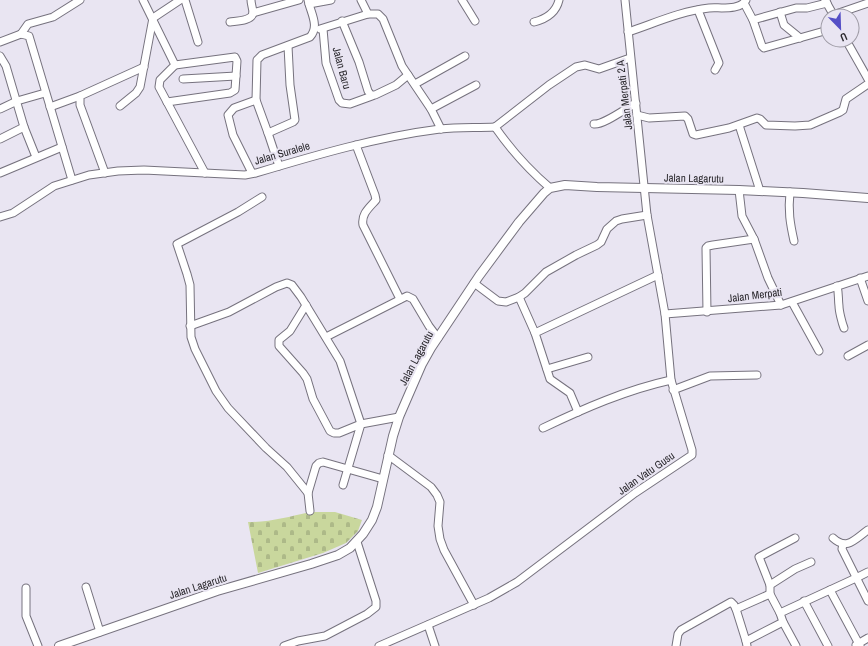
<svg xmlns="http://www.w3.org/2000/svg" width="868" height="646" font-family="'Archivo Narrow',sans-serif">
<defs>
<pattern id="cemetery-stones" width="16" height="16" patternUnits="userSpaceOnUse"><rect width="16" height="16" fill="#c9d79d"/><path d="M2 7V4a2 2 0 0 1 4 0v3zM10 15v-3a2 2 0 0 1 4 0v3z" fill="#adb988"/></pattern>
</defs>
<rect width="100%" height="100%" fill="#e9e5f2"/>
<path fill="url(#cemetery-stones)" d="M310,512h25l27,8 -4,11 -12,12 -23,10 -65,20 -10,-51c23,0 40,-5 62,-10z"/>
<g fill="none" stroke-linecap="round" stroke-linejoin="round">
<g stroke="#76727e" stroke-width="9">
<g id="minor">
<polyline points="143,0 175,65 160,80 159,87 205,173"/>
<polyline points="185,0 198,42"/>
<polyline points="308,0 309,4 331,0"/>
<polyline points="361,0 368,14 378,14 383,19 402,66 431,109 441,129"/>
<polyline points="462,0 475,21"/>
<polyline points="825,0 834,16"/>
<polyline points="744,3 753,20 762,46 764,48 828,30"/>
<polyline points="698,10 719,63 715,70"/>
<polyline points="780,12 784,25 800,38"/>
<polyline points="253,13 299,0"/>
<polyline points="833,15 868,3"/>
<polyline points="753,20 796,8 807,8 827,3"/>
<polyline points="342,21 359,62 368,91 371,95 375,95 396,85 408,75"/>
<path d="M230,22c6,-1 22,-1 23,-9 0,-4 -2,-9 -2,-13"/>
<path d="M534,22c12,-3 22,-9 25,-22"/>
<polyline points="320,29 368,14"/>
<polyline points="323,29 326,63 339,100 342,103 350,104 372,96"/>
<path d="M628,32c27,-9 53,-21 81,-24 10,-1 31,3 37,-8"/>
<polyline points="21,34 28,24 53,17 80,0"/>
<polyline points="846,40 868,79"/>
<polyline points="0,42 21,34 29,36 72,180"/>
<polyline points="0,56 6,66 24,127 36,157"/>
<polyline points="183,79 236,76"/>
<polyline points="415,84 465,56"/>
<polyline points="167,102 230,93 235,90 237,61 235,57 175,65"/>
<polyline points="120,106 136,93 140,87 153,18 180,0"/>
<polyline points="50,107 80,96"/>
<polyline points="0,109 17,101 45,93"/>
<polyline points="431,109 476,85"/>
<polyline points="637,115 649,118 685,116 688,119 693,134 696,135 729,128 757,118 760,119 766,125 795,126 810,125 840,112 843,110 846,99 868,84"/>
<path d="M594,124c10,1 32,-16 42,-21"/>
<polyline points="739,125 760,191"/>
<polyline points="495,127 549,85 576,67 585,65 599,69 630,58"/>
<path d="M495,127c16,23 34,43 55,61"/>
<polyline points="268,133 293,122 295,120 290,85 288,46"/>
<polyline points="0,139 24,127"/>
<path d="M356,145l19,50 1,5c-7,8 -15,14 -13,25l37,74"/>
<path d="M279,166l-11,-33 -12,-33 1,-40 5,-5 48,-18c9,-10 2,-22 -1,-33"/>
<polyline points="0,173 62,147"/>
<polyline points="105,173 80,105 80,96 144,67"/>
<polyline points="252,173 233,135 228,115 234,108 256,100"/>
<polyline points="739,190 742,216 754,239 768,278 781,305"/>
<path d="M790,192c-2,19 0,31 4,49"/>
<polyline points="262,197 238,212 177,244 187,274 190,285 191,337 195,349 216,391 228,408 266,448 287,467 308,493"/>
<path d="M0,217l13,-4 41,-27 35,-11 29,-4 26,-1 101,5 11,-2c60,-18 121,-36 184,-44 18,-2 37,-1 55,-2"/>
<polyline points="860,278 868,301"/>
<polyline points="474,283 498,301 506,302 519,297 525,293 546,272 576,255 597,245 601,242 607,229 616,221 622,219 647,215"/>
<path d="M837,286c2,8 1,12 2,20 0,5 3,17 5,22"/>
<polyline points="519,297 535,333"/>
<polyline points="792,302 819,351"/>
<polyline points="306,305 290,331 279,340 279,346 303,373 307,379 313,399 330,431 334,433 339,433 361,424 399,417"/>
<polyline points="707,312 706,248 708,246 713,245 754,239"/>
<polyline points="665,314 781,305 868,276"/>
<polyline points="190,326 229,312 276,287 287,283 292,285 301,297 340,361 361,424 343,485"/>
<polyline points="326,337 407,296 413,299 429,326 438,338"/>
<polyline points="848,356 868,345"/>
<polyline points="547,369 588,357"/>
<polyline points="673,390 710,376 757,375"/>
<polyline points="578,412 570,393 550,379 535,333 658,275"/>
<path d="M543,428c42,-20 83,-38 128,-48"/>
<polyline points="388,455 431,487 437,495 440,502 438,526 440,539 444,550 474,605"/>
<polyline points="310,511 308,493 316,466 319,463 323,462 383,479"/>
<path d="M833,538c14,13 22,1 35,-8"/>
<polyline points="843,544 842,549 868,601"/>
<polyline points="770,585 759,557 795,538"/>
<polyline points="86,587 100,632"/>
<polyline points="26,588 26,616 38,646"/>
<polyline points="830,590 860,646"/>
<polyline points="804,601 828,646"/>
<polyline points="736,609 770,594"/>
<polyline points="780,613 770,594 770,585 795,569 811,562"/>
<polyline points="428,625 435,646"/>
<polyline points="856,645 868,638"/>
<polyline points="284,646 298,641 325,636 367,614 376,607 376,601 357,542"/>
<polyline points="379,646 489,598 517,582 635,493 692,455 692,450 671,380 665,314 647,215 625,0"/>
<polyline points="676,646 678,634 681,630 731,602 734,605 736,609 746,641"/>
<polyline points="747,646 746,641 783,622"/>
<polyline points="796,646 783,622 780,613 856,578 868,572"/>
</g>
</g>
<g stroke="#76727e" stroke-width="10">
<polyline id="tertiary" points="59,646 217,591 311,564 338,555 350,548 363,534 372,520 377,507 393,436 399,417 422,364 431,348 479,276 519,222 544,193 550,188 565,185 597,187 739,190 803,193 868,198"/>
</g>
<use href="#minor" stroke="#fff" stroke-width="7"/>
<use href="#tertiary" stroke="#fff" stroke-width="8"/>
</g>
<g text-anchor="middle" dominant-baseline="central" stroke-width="4" stroke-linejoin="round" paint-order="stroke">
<g font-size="11" fill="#2b292e" stroke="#e9e5f2">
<text transform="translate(342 68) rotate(75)">Jalan Baru</text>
<text transform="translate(624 95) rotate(-97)">Jalan Merpati 2 A</text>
<text transform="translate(282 153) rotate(-16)">Jalan Suralele</text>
<text transform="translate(694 178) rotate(1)">Jalan Lagarutu</text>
<text transform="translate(755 295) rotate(-7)">Jalan Merpati</text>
<text transform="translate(416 358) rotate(-62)">Jalan Lagarutu</text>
<text transform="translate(646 473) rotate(-35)">Jalan Vatu Gusu</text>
<text transform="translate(198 586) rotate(-18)">Jalan Lagarutu</text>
</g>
</g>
<g transform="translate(840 28) rotate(157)"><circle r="19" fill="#e9e5f2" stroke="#9d9aa4"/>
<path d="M0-3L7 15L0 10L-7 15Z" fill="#554fc6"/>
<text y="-6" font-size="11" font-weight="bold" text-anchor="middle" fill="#2b292e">U</text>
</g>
</svg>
